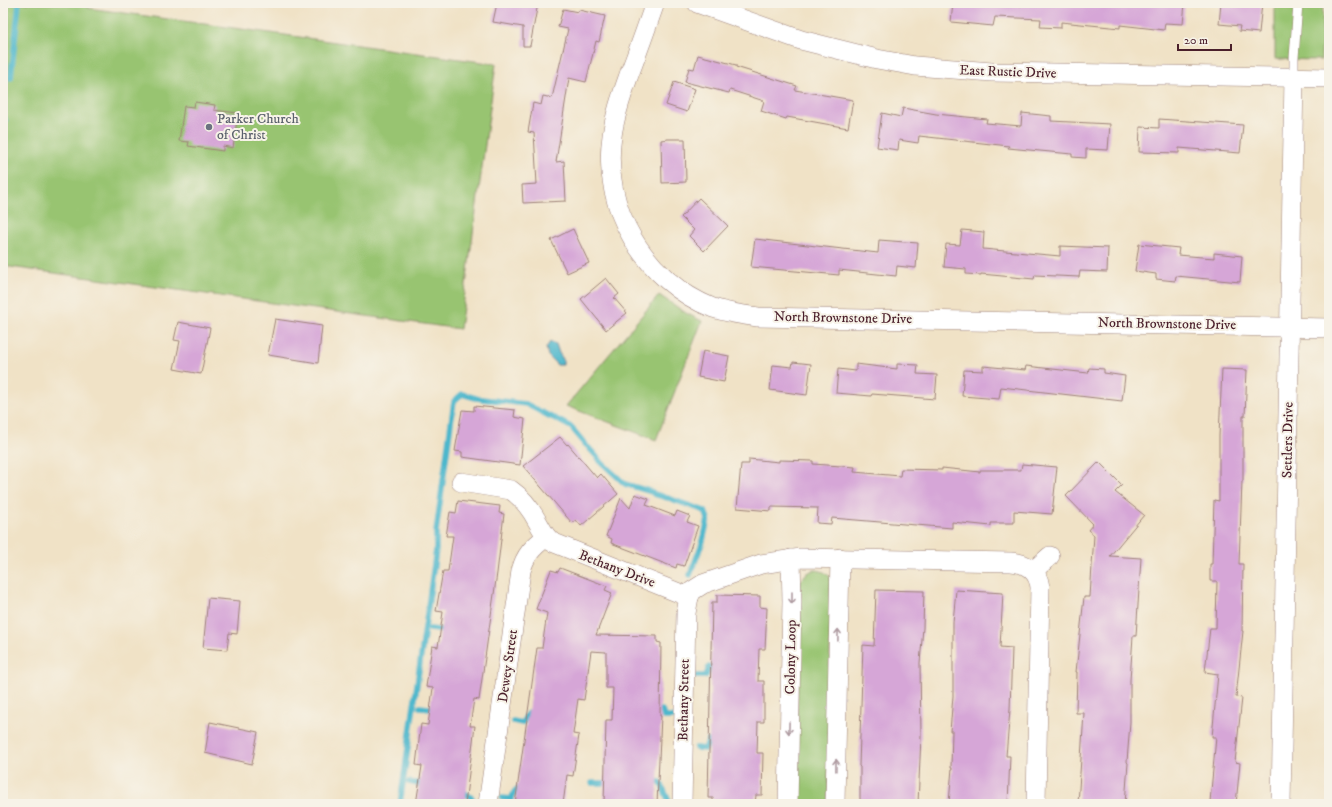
<svg xmlns="http://www.w3.org/2000/svg" width="1332" height="807" font-family="'IM FELL DW Pica',serif">
<rect width="100%" height="100%" fill="#f7f3e8"/>
<filter id="ink" filterUnits="userSpaceOnUse"><feTurbulence type="fractalNoise" baseFrequency=".025" numOctaves="2"/><feDisplacementMap in="SourceGraphic" scale="8" xChannelSelector="R" yChannelSelector="G"/><feConvolveMatrix kernelMatrix="1 2 1 2 8 2 1 2 1" color-interpolation-filters="sRGB"/></filter>
<filter id="wash" filterUnits="userSpaceOnUse"><feTurbulence type="fractalNoise" baseFrequency=".012" numOctaves="4" result="noise"/><feDisplacementMap in="SourceGraphic" scale="16" xChannelSelector="R" yChannelSelector="G"/><feGaussianBlur stdDeviation="0.9" result="paint"/><feColorMatrix in="noise" values="0 0 0 0 0 0 0 0 0 0 0 0 0 0 0 0 0 1.4 0 .05"/><feComposite in="paint" operator="in"/></filter>
<g filter="url(#wash)">
<rect width="100%" height="100%" fill="#f0e2c6"/>
<g fill="#98c471" stroke="#71724e">
<polygon points="3,3 89,3 88,8 496,64 460,329 3,266"/>
<polygon points="1275,3 1323,3 1321,60 1275,59"/>
<polygon points="659,295 686,313 702,321 656,440 566,406"/>
<path d="M813,570c8,0 13,2 18,8l-3,226h-33l5,-223 6,-7z"/>
</g>
<polygon fill="#4eb7cc" stroke="#4c6b7c" points="550,342 556,344 559,353 563,359 563,365 557,365 548,356 546,348"/>
<g fill="none" stroke-linecap="round" stroke-linejoin="round">
<g stroke="#4eb7cc" stroke-width="5.5">
<polyline points="11,78 19,3"/>
<polyline points="3,127 5,120"/>
<polyline points="493,400 526,404 551,417"/>
<polyline points="554,418 571,427 586,445"/>
<polyline points="589,448 598,458"/>
<polyline points="600,461 625,484 652,492"/>
<polyline points="654,494 668,498"/>
<polyline points="671,499 705,511 708,519 703,541 690,575"/>
<polyline points="430,629 448,631"/>
<polyline points="697,676 706,676 709,667"/>
<polyline points="420,707 437,709"/>
<polyline points="662,710 664,717 673,717"/>
<polyline points="513,721 522,723 528,713 534,711"/>
<polyline points="696,748 705,749 708,741"/>
<polyline points="651,781 660,782 661,783 670,804"/>
<polyline points="409,782 425,785"/>
<polyline points="592,783 612,783"/>
<polyline points="461,790 472,798"/>
<path d="M502,798l10,1c1,-8 4,-12 13,-11"/>
<polyline points="400,804 436,550 436,532 454,401 462,394 476,398 490,400"/>
</g>
</g>
<g id="blocks">
<g fill="#d6a6d7">
<polygon points="497,3 538,3 530,46 523,46 523,27 493,22"/>
<polygon points="953,3 996,3 1021,6 1021,3 1185,3 1183,24 1165,23 1164,30 1120,25 1120,28 1061,22 1061,28 1040,27 1041,19 995,17 993,26 951,22"/>
<polygon points="1221,3 1262,3 1259,33 1239,31 1240,26 1219,24"/>
<polygon points="563,9 578,12 579,10 605,16 599,42 596,41 586,82 569,78 556,162 564,161 566,201 523,203 522,185 537,184 534,133 528,132 533,103 541,105 543,96 552,98 568,29 558,27"/>
<polygon points="698,55 736,65 736,67 797,86 795,90 853,100 848,128 787,117 786,119 761,111 764,101 730,90 729,93 685,82 689,68 694,69"/>
<polygon points="674,82 695,89 687,112 666,105"/>
<polygon points="195,102 215,105 214,110 238,113 233,148 223,146 223,151 188,146 189,142 179,141 184,106 194,107"/>
<polygon points="903,108 936,114 987,119 986,123 1021,126 1022,113 1051,116 1051,121 1110,124 1108,150 1086,149 1086,158 1072,157 1072,154 1008,148 1009,146 919,136 918,143 899,140 898,150 877,147 882,113 901,117"/>
<polygon points="1159,119 1243,125 1240,153 1179,148 1179,153 1139,152 1140,127 1159,128"/>
<polygon points="668,139 685,139 686,182 662,183 661,140"/>
<polygon points="699,198 728,226 704,251 689,236 694,230 681,217"/>
<polygon points="573,229 589,263 567,273 551,240"/>
<polygon points="962,230 984,232 983,249 1060,256 1060,246 1108,248 1107,272 1080,271 1079,277 1035,275 1034,279 981,274 981,275 966,274 966,269 944,267 946,244 960,245"/>
<polygon points="755,239 878,253 879,240 918,243 916,268 897,266 896,276 839,270 839,275 751,267"/>
<polygon points="1139,244 1179,248 1178,255 1214,258 1214,253 1242,256 1240,282 1176,276 1175,281 1156,279 1156,274 1135,271"/>
<polygon points="606,278 619,294 614,298 627,313 606,330 581,299"/>
<polygon points="275,319 322,326 318,363 268,355"/>
<polygon points="178,322 210,328 201,374 174,369 180,341 174,340"/>
<polygon points="703,351 729,356 724,382 698,377"/>
<polygon points="793,362 811,364 807,395 770,390 773,365 792,367"/>
<polygon points="856,364 897,369 897,364 918,365 917,374 937,375 935,399 872,394 871,396 836,393 838,369 856,371"/>
<polygon points="983,366 1025,370 1026,366 1088,373 1089,368 1104,369 1104,373 1125,376 1122,401 1001,387 999,399 962,396 964,370 983,371"/>
<polygon points="1222,369 1247,370 1245,416 1243,416 1243,481 1242,481 1239,564 1243,564 1242,631 1243,631 1236,697 1242,698 1235,762 1240,763 1236,804 1210,802 1216,737 1212,737 1218,674 1205,672 1210,628 1216,628 1217,581 1210,581 1210,564 1212,564 1214,500 1219,501 1219,436"/>
<polygon points="474,406 515,410 514,417 525,419 520,465 462,457 462,452 455,451 462,410 474,411"/>
<polygon points="560,437 567,445 568,444 597,478 601,474 618,494 581,526 576,520 572,523 523,466"/>
<polygon points="749,459 779,462 779,460 813,461 813,464 855,467 854,472 900,476 901,469 942,470 942,468 980,472 980,470 1021,470 1022,464 1057,467 1052,514 1014,511 1014,523 991,523 991,526 952,522 952,528 832,518 831,524 817,523 818,508 771,507 771,511 737,508 741,464 749,464"/>
<polygon points="1099,462 1122,485 1115,492 1144,515 1110,556 1141,558 1136,636 1133,636 1130,680 1130,722 1127,762 1128,763 1125,804 1078,804 1084,713 1076,713 1077,672 1076,672 1084,597 1090,597 1094,535 1088,530 1093,524 1066,496"/>
<polygon points="635,494 649,499 646,505 675,516 677,511 690,516 687,522 698,526 684,566 677,564 676,568 611,543 612,539 606,536 621,498 630,508"/>
<polygon points="458,501 500,506 499,513 504,514 497,573 479,700 474,699 470,726 475,726 465,804 416,804 422,766 416,765 421,724 428,725 433,688 426,687 432,646 438,647 443,612 436,611 443,571 448,571 453,536 446,536 450,512 456,513"/>
<polygon points="560,568 607,586 605,590 612,593 596,635 657,636 657,642 661,643 660,716 661,716 657,804 604,804 606,720 612,720 613,688 606,688 606,652 591,651 584,700 578,699 573,734 579,735 573,776 567,775 563,804 515,804 537,648 542,648 547,613 536,609 551,570 558,572"/>
<polygon points="876,590 924,591 923,628 920,663 921,736 918,804 860,803 860,767 859,766 863,645 874,646"/>
<polygon points="956,590 1003,593 1000,647 1012,648 1010,710 1006,756 1010,756 1008,804 949,803 952,768 951,768 952,731 950,731 953,696 953,622"/>
<polygon points="717,595 760,596 760,607 767,608 765,649 759,649 758,681 764,681 764,722 758,722 757,753 763,753 762,795 756,795 755,804 713,804 713,798 708,798 712,602 717,602"/>
<polygon points="208,598 240,601 237,634 229,633 227,650 203,648"/>
<polygon points="210,722 258,732 252,764 205,753"/>
</g>
</g>
</g>
<g filter="url(#ink)">
<use href="#blocks" fill-opacity="0" stroke="#9d8078" stroke-width="1"/>
<g fill="none" stroke-linecap="round" stroke-linejoin="round">
<g stroke="#9d8078" stroke-width="10">
<polyline id="service" points="1294,77 1294,58 1298,3"/>
</g>
<g stroke="#9d8078" stroke-width="20">
<g id="minor">
<path d="M655,3c-8,23 -16,46 -25,69 -7,20 -15,41 -18,64 -11,72 33,145 101,172 15,5 30,7 45,9l571,11"/>
<polyline points="697,3 801,40 877,59 915,66 992,72 1329,78"/>
<path d="M461,482l50,8c10,7 19,18 25,29 5,8 8,17 16,23l137,55 3,-6 11,-7 58,-20 40,-6 210,4c16,1 27,9 29,25l-4,217"/>
<polyline points="1033,571 1050,556"/>
<path d="M488,804l33,-233c4,-16 12,-24 25,-34"/>
<polyline points="682,804 686,613 689,597"/>
<polyline points="788,804 792,601 791,559"/>
<polyline points="835,804 840,558"/>
<polyline points="1281,804 1294,77"/>
</g>
</g>
<use href="#service" stroke="#fff" stroke-width="9"/>
<use href="#minor" stroke="#fff" stroke-width="19"/>
</g>
<defs><path id="oneway-shaft" d="M-6 0H5M1.5-3L5.5 0L1.5 3" fill="none" stroke-width="1.6" stroke-linecap="round" stroke-linejoin="round"/></defs>
<g stroke="#ae9aa0">
<use href="#oneway-shaft" transform="translate(792 598) rotate(90)"/>
<use href="#oneway-shaft" transform="translate(838 635) rotate(-89)"/>
<use href="#oneway-shaft" transform="translate(789 728) rotate(91)"/>
<use href="#oneway-shaft" transform="translate(836 765) rotate(-89)"/>
</g>
</g>
<circle fill="#6b7280" stroke="#f7f3e8" stroke-width="1.5" cx="209" cy="127" r="4"/>
<g text-anchor="middle" dominant-baseline="central" stroke-width="4" stroke-linejoin="round" paint-order="stroke">
<g font-size="14" fill="#4a1f2b" stroke="#f7f3e8">
<text transform="translate(1008 72) rotate(2)">East Rustic Drive</text>
<text transform="translate(843 318) rotate(1)">North Brownstone Drive</text>
<text transform="translate(1167 324) rotate(1)">North Brownstone Drive</text>
<text transform="translate(1288 440) rotate(-89)">Settlers Drive</text>
<text transform="translate(617 569) rotate(21)">Bethany Drive</text>
<text transform="translate(791 657) rotate(-89)">Colony Loop</text>
<text transform="translate(508 666) rotate(-82)">Dewey Street</text>
<text transform="translate(684 700) rotate(-89)">Bethany Street</text>
</g>
<g font-size="14" fill="#5b616d" stroke="#f7f3e8" text-anchor="start">
<text x="217" y="119">Parker Church<tspan x="217" dy="16">of Christ</tspan></text>
</g>
</g>
<rect width="1332" height="807" fill="none" stroke="#f7f3e8" stroke-width="16"/>
<path d="M1178 44v6h53v-6" fill="none" stroke="#4a1f2b" stroke-width="2"/>
<text x="1184" y="44" font-size="12" fill="#4a1f2b" stroke="#f7f3e8" stroke-width="3" paint-order="stroke">20 m</text>
</svg>
